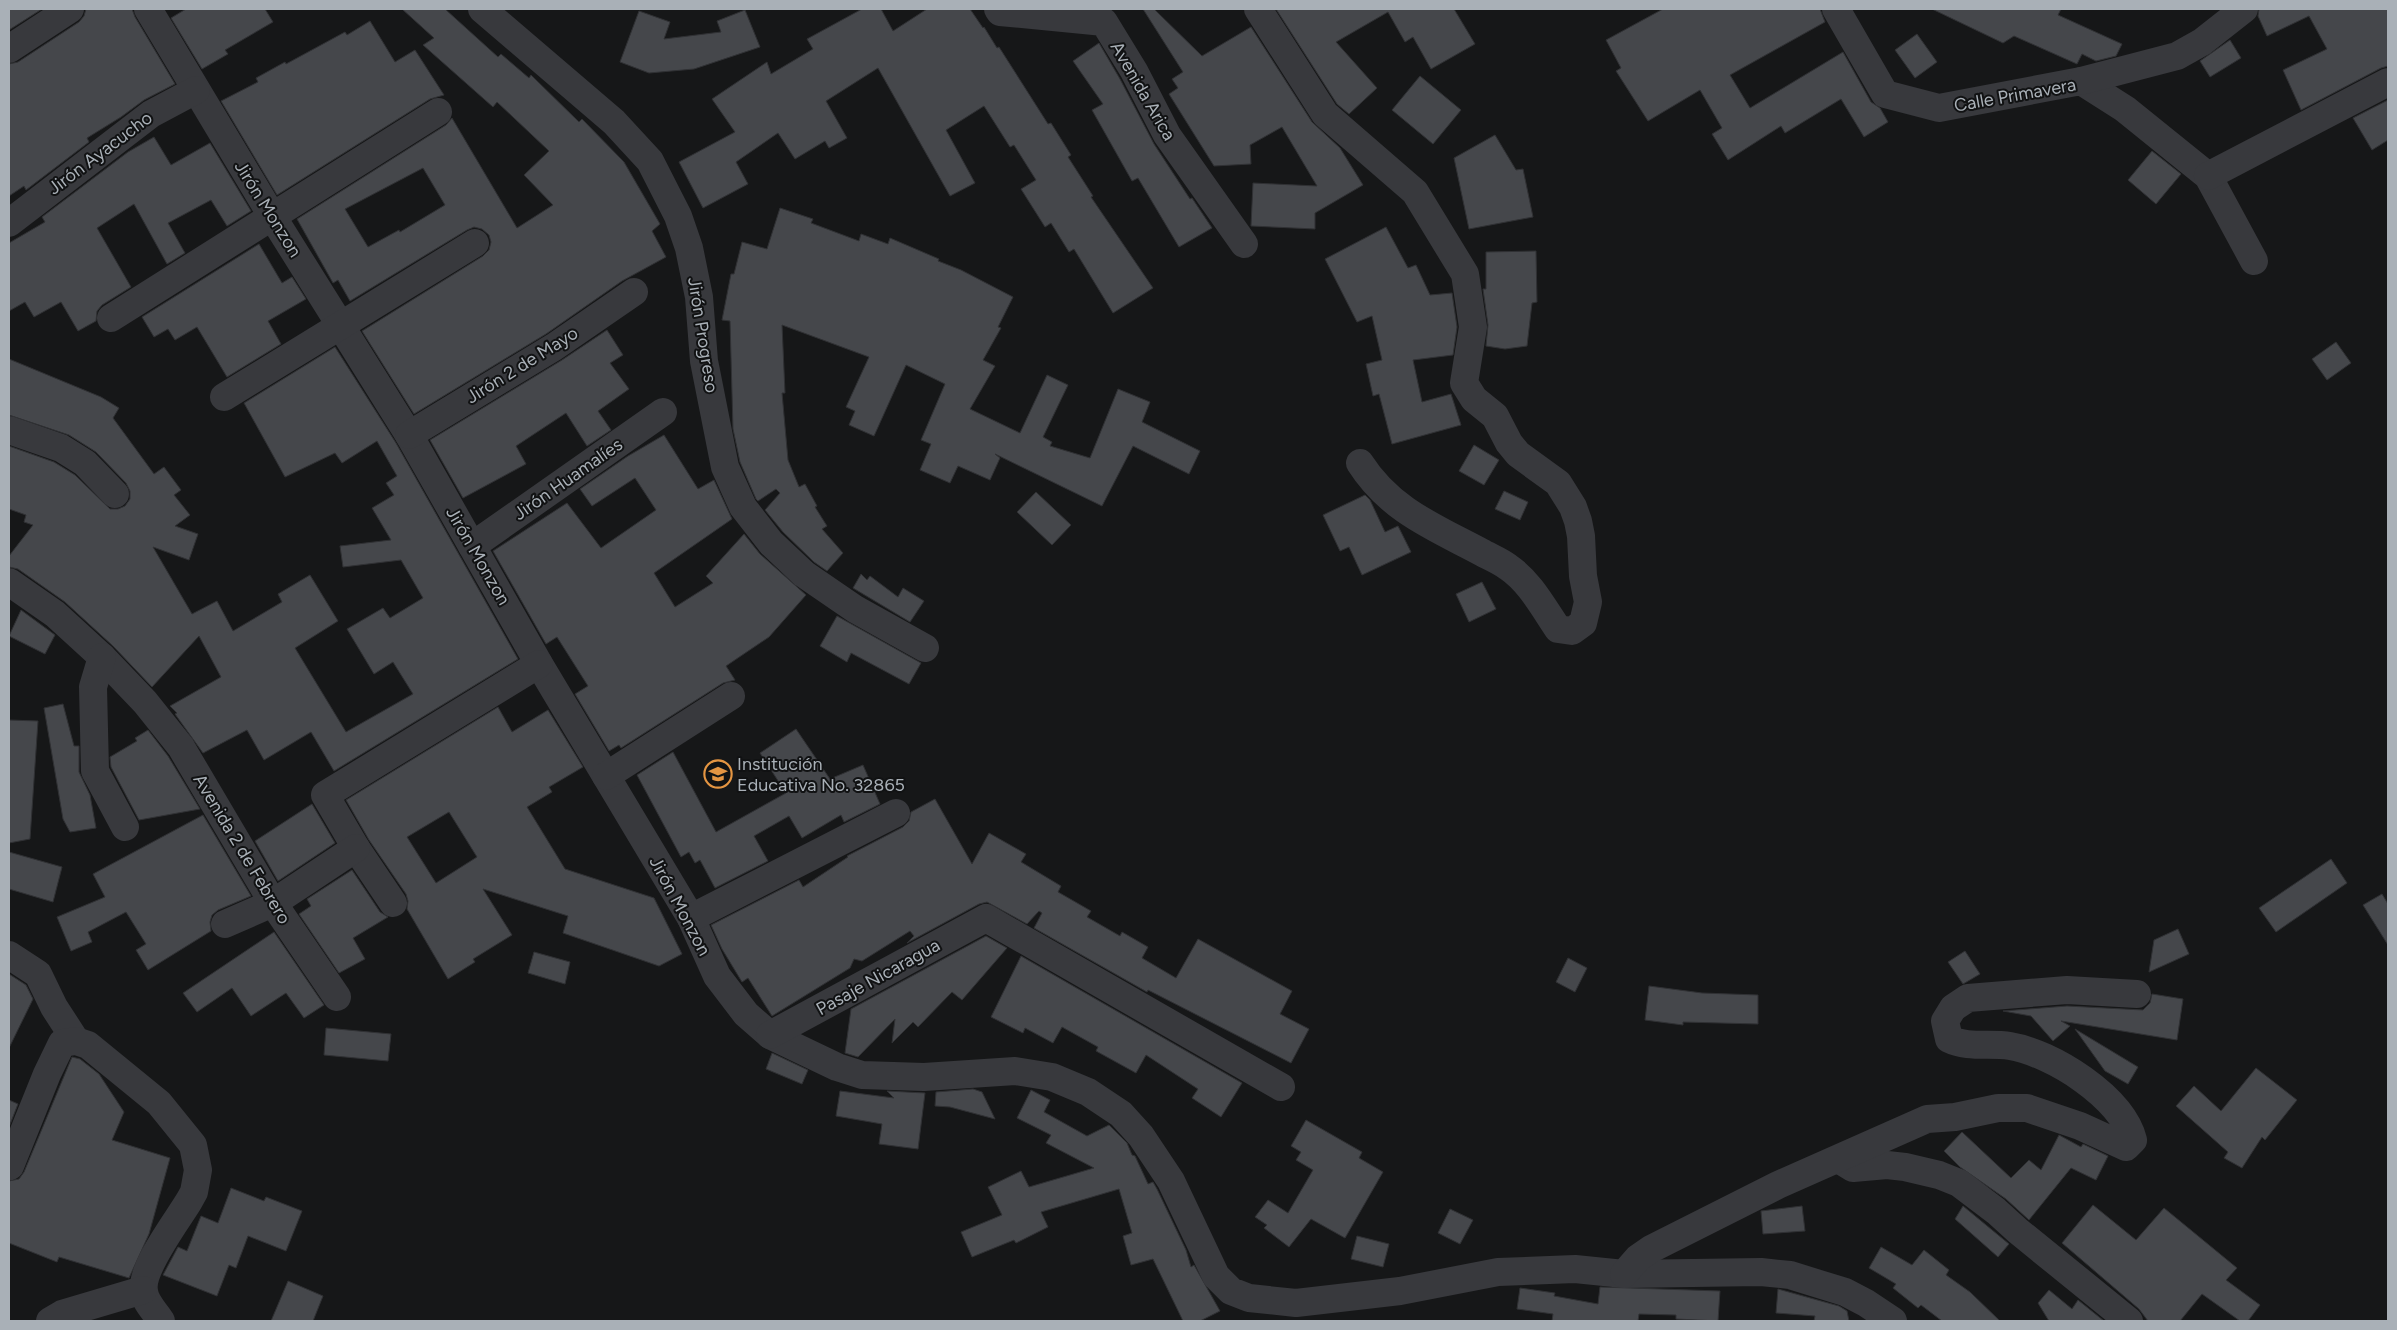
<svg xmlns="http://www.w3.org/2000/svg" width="2397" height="1330" font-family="Figtree,sans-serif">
<rect width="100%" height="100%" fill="#161718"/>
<g fill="#45474b" stroke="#303134" fill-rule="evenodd">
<polygon points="9,9 42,9 9,30"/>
<polygon points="86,9 132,9 135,17 175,84 144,100 121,117 87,138 89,142 26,190 24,186 9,196 9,64 18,62 79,22 84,16"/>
<polygon points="186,9 265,9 273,22 225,50 228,54 202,69 171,18"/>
<path d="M402,9h43l53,48 3,-3 28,24 2,-3 48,47 3,-3 42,43 36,62 -8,7 14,26 -44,24 -76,53 -132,80 -52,-83 121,-75 6,-6 2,-8 -2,-7 -7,-6 -8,-2 -7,3 -117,71 -12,-21 -5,3 -36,-64 149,-94 6,-7 65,110 36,-23 -29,-30 25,-24 -52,-49 -4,5 -70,-62 11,-7zM423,168l22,37 -45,27 -1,-2 -31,17 -23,-38z"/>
<polygon points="862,9 881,9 893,31 927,9 970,9 983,28 984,27 997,48 999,47 1048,124 1051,123 1071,155 1068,157 1093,196 1091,197 1153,288 1113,313 1074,249 1069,252 1051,223 1045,227 1021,189 1036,180 1014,145 1010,147 984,106 946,130 975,183 950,196 878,68 826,101 847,138 829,148 825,141 795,159 778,133 736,162 748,184 703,208 679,162 735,132 712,99 767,62 771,74 813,49 807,39"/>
<polygon points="1143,9 1154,9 1202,56 1251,27 1312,122 1340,148 1363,185 1315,213 1315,229 1251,226 1253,183 1317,186 1282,127 1250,145 1251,164 1214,166 1169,94 1178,88 1172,79 1183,72"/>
<polygon points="1276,9 1454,9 1475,44 1431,69 1413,37 1405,42 1388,12 1336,42 1377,88 1349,114 1337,104"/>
<polygon points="1663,9 1820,9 1825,22 1730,75 1750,108 1843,52 1871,102 1880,108 1888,122 1864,137 1841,99 1785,133 1781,126 1728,160 1712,134 1722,128 1700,90 1648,121 1616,71 1621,68 1606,40"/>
<polygon points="1932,9 2061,9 2058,15 2122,44 2116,56 2096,61 2082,54 2077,64 2014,36 2003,43"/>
<polygon points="2259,9 2388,9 2388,66 2381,68 2301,110 2283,70 2327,49 2309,16 2267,36 2258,16"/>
<polygon points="745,10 760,47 694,69 649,73 620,62 639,11 670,22 664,39 721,32 717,21"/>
<polygon points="370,21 395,62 415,50 444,95 430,99 277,195 221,101 258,82 256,78 285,62 286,64 345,32 347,35"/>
<polygon points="1917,34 1937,62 1915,78 1895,50"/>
<polygon points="2230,40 2241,58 2210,77 2200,61"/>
<polygon points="1099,43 1120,79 1154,144 1190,199 1192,198 1212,228 1179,247 1138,178 1132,181 1092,110 1103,104 1073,61"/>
<polygon points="1420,76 1461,110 1433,144 1392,110"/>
<polygon points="2388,100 2388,140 2372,150 2353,118"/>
<polygon points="1495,135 1516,170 1523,169 1533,217 1469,229 1454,158"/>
<polygon points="154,137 171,165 210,143 251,211 227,226 211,200 168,223 185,253 167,264 134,204 97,228 131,287 102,305 97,311 96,321 78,331 61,302 34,317 25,302 9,311 9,243 45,222 42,217 128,152"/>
<polygon points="2152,151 2181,174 2156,204 2128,180"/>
<polygon points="780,208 813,219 811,223 859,241 861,234 888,244 890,238 939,259 938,261 961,270 1013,297 998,327 1001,328 983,360 995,366 970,409 1020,433 1047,375 1068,385 1043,437 1052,442 1050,446 1090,458 1118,389 1150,402 1142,422 1200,451 1189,474 1133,446 1102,506 995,454 1000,458 990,480 958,466 950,483 920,470 931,444 921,440 945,384 906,365 874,436 849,425 855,411 846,407 869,357 782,325 785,393 782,393 788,460 799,487 805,484 817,506 815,507 827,526 822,529 843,553 827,571 814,562 783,532 765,510 780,493 776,489 758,501 756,499 740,462 733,429 730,321 722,320 731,274 734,274 742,242 767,249"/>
<polygon points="1386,227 1408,268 1416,265 1430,295 1452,293 1457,327 1453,355 1413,360 1422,402 1451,394 1461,425 1392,444 1379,394 1373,396 1366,364 1382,360 1372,316 1357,322 1325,259"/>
<polygon points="259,244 282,283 292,277 306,299 268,321 281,344 227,377 197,327 175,340 168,329 154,337 142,317"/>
<polygon points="1536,251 1537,302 1532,303 1527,346 1505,349 1486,346 1488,325 1483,289 1486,289 1486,252"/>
<polygon points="607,330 623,355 610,363 629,389 598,411 611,430 587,446 566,413 516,446 526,464 463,498 430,440 562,360"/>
<polygon points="2336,342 2351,363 2327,380 2312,359"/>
<polygon points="335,347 396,443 518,659 334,771 311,732 264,760 247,730 203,753 175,714 177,713 170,706 221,677 199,636 152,687 113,646 65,602 18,569 9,567 9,556 33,525 24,522 26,515 9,509 9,446 54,462 75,475 110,509 118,509 125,506 130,499 130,491 126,483 96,452 69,435 9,415 9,359 101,397 119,408 113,418 154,474 164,467 181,490 174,495 190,515 175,526 198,534 189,560 153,547 192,614 217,601 233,631 282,602 278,594 310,575 338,621 295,648 346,732 413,694 393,662 374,674 347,629 383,608 390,618 423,598 401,560 343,567 340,546 391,540 372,508 394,495 386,483 397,476 377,441 342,463 335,453 285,477 244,403"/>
<polygon points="664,435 698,489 714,480 732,519 654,573 675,607 713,583 706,576 744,534 760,554 806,595 769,637 726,666 735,680 723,683 621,748 619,745 609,751 575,694 588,686 557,637 546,644 493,551 567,503 601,548 656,510 635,478 592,506 580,489 628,456"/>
<polygon points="1474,445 1499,460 1484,485 1459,471"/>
<polygon points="1504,491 1528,502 1520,520 1495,509"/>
<polygon points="1036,492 1071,525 1052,545 1017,512"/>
<polygon points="1365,495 1370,500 1385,532 1398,526 1411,552 1362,575 1349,547 1340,551 1323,515"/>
<polygon points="861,574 867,580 870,576 898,597 903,588 924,601 910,622 853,588"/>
<polygon points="1482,582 1496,609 1469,622 1456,594"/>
<polygon points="21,610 55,635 45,654 9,636"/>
<polygon points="837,616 921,663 909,684 851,653 847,662 820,646"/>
<polygon points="63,704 74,746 79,746 79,772 90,795 96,828 70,832 63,819 44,708"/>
<path d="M498,707l14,25 36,-22 35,57 -34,20 3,5 -25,15 38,62 89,29 28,56 -23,12 -96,-33 5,-17 -85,-27 29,46 -39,24 2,3 -27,17 -41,-70 1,-8 -2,-7 -37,-54 -23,-40zM449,812l28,45 -41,26 -29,-46z"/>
<polygon points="9,720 38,721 30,839 9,843"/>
<polygon points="796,729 830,779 863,765 880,804 844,822 841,815 802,838 789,816 754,836 768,861 715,888 700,860 695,863 689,852 681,857 637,775 673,752 716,832 786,793 760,753"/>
<polygon points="148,730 168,756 200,809 139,820 111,767 110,757 137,741 135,738"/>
<polygon points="935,799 972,864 989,833 1026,854 1021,862 1061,886 1058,892 1091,911 1087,917 1120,936 1122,932 1148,947 1142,958 1176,978 1198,939 1292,991 1280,1014 1309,1029 1291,1063 1148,990 1147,992 1034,928 1042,913 1039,911 1027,924 987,902 979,904 907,943 914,936 910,931 862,961 854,959 850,968 772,1016 748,978 742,982 722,949 711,925 799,880 803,887 848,857 847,856 903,827 909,821 911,812"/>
<polygon points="312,804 335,843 278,881 255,841"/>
<polygon points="203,815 251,896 218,910 212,915 210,922 211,931 148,970 136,950 146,944 126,912 88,932 92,942 71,951 57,917 105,897 93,874"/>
<polygon points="9,852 62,867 53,902 9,889"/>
<polygon points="2331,859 2347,883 2276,932 2259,908"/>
<polygon points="352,870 380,912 388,917 353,938 365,959 339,973 299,914 311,906 307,899"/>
<polygon points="2382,894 2388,904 2388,945 2363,905"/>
<polygon points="2178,929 2189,954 2149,972 2154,940"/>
<polygon points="274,932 324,1005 304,1018 286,993 251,1016 232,988 197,1012 183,993"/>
<polygon points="986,936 1007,948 962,1000 952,992 918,1027 913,1022 892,1043 895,1019 858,1057 845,1053 851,1009"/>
<polygon points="1965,951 1980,974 1963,984 1948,962"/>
<polygon points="534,952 570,962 565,984 528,973"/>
<polygon points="1021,956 1242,1083 1221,1117 1192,1098 1198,1089 1146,1055 1136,1073 1096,1051 1098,1047 1062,1027 1053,1043 1025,1028 1023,1033 991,1017"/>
<polygon points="1568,958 1587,968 1575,992 1556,982"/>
<polygon points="9,974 26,985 33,999 9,1048"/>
<polygon points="1649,986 1702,993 1758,995 1758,1024 1683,1022 1683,1025 1645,1020"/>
<polygon points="2152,994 2183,999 2177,1040 2061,1021 2070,1026 2053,1041 2031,1016 2003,1011 2067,1006 2143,1010 2150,1003"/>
<polygon points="326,1028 391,1034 388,1061 324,1055"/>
<polygon points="2075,1029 2138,1067 2128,1084 2105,1071"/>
<polygon points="772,1053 808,1070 802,1084 766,1069"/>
<polygon points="72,1057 80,1059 99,1074 124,1112 112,1140 170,1158 149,1234 129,1278 59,1257 57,1262 9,1243 9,1181 19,1179 24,1172"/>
<polygon points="2256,1068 2297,1100 2265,1140 2262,1137 2242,1168 2224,1158 2228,1152 2176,1106 2194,1086 2221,1111"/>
<polygon points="973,1089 982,1092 995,1119 950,1107 935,1106 936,1092"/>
<polygon points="1031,1090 1050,1100 1044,1112 1087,1136 1109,1125 1127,1143 1132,1155 1135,1156 1148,1184 1153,1182 1157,1189 1186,1250 1191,1267 1194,1265 1220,1311 1200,1321 1183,1321 1153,1259 1131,1265 1123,1236 1132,1233 1119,1189 1041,1212 1048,1227 1016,1243 1014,1240 972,1257 961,1232 1002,1215 988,1187 1021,1171 1029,1187 1094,1168 1046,1143 1051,1135 1017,1118"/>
<polygon points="840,1091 894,1098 887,1091 925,1093 918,1149 879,1144 882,1124 836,1116"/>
<polygon points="9,1100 18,1104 9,1127"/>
<polygon points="1306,1120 1362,1152 1359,1158 1383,1172 1345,1238 1311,1219 1289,1247 1264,1228 1267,1225 1255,1217 1268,1200 1288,1213 1313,1170 1296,1160 1301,1152 1291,1146"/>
<polygon points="1962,1132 2011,1178 2029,1160 2041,1170 2059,1135 2081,1147 2083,1144 2108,1156 2096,1180 2071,1168 2029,1220 2006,1199 1960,1167 1944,1151"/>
<polygon points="231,1188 264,1201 266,1197 302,1211 286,1251 248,1236 236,1268 229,1265 217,1296 163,1275 178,1247 187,1251 201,1216 218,1223"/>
<polygon points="2093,1205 2136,1240 2164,1208 2237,1268 2226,1280 2260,1305 2248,1321 2240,1321 2202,1294 2180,1321 2148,1321 2139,1309 2062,1243"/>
<polygon points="1802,1206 1805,1231 1763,1234 1761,1211"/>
<polygon points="1963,1206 2009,1244 1998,1257 1955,1219"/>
<polygon points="1450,1209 1473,1220 1460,1244 1438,1233"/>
<polygon points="1357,1236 1389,1244 1383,1267 1351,1259"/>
<polygon points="1881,1247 1912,1265 1924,1250 1949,1270 1946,1275 1970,1292 2000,1321 1942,1321 1921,1305 1918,1308 1893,1288 1896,1284 1869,1268"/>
<polygon points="288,1281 323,1296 313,1321 271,1321"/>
<polygon points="1600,1287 1720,1291 1718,1321 1676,1319 1676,1315 1639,1314 1638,1321 1552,1321 1553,1314 1517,1309 1520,1288 1555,1293 1554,1296 1598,1304"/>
<polygon points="1778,1289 1839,1306 1847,1311 1849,1321 1814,1321 1815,1316 1776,1313"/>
<polygon points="2049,1290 2072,1309 2078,1300 2104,1321 2049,1321 2038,1303"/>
</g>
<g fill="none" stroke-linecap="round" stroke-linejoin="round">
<g stroke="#38393d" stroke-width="28">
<polyline points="148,9 272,216 409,435 539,664 691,918 717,976 746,1014 770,1035 837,1067 862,1075 924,1077 1015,1071 1052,1077 1088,1092 1121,1114 1141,1136 1171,1181 1216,1276 1231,1291 1249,1298 1296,1303 1400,1291 1498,1272 1575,1269 1624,1274 1761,1272 1790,1275 1845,1292 1866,1303 1893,1321"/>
<polyline points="482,9 614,122 650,161 678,216 689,248 699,297 704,361 725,467 743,507 771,543 804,574 855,609 925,648"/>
<polyline points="998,9 1000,12 1104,22 1134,71 1167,135 1244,244"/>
<path d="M1258,9l67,105 90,78 50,82 8,53 -9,56 10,16 21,17 14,27 9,11 40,29 15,24 5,14 3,15 2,40 5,26 -5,21 -11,8 -14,-2c-15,-22 -28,-47 -50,-62 -8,-6 -18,-10 -27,-15 -47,-25 -91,-42 -121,-89"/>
<polyline points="1836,9 1885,94 1939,108 2081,81 2125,109 2208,176 2254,261"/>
<polyline points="9,49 70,9"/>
<polyline points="2081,81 2177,56 2202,42 2244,9"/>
<polyline points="2208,176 2388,82"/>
<polyline points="9,223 151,114 196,90"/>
<polyline points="111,318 438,112"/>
<polyline points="224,397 475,243"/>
<polyline points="9,430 61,448 85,463 115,494"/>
<polyline points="409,435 554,347 634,292"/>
<polyline points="472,546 663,412"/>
<polyline points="9,582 55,614 102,657 145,702 181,747 273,903 337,997"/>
<polyline points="102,657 93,687 95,771 125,827"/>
<polyline points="606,776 731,696"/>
<polyline points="393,903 356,848 325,795 539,664"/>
<polyline points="691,918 896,813"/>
<polyline points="225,924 273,903 356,848"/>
<polyline points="9,955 38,974 54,1007 76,1041"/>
<polyline points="770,1035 986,918 1281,1087"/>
<polyline points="1840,1160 1853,1168 1887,1165 1905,1167 1939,1175 1959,1183 1996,1211 2018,1231 2129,1321"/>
<path d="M10,1166l37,-92 15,-31 14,-2 12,4 71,58 34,42 5,25 -4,22 -5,9c-12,20 -49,68 -45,90 1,12 11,20 17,30"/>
<path d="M1624,1274l14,-16 13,-9 127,-64 149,-66 28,-2 43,-9h29l53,18 46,21 7,-7c-11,-43 -81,-87 -123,-94 -20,-3 -43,2 -61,-7l-4,-18 8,-13 15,-10 99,-8 70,4"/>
<polyline points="50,1321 62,1314 143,1290"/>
</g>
</g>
<defs>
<g id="school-ring" transform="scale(1.4375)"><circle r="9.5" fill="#111213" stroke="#e49542" stroke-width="1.5"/><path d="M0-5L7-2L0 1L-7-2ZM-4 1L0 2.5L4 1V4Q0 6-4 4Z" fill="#e49542"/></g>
</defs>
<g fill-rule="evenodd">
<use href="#school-ring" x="718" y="774"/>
</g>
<g text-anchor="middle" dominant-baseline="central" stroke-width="4" stroke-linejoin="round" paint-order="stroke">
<g font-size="18" fill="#a9b0b7" stroke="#111213">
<text transform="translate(1143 91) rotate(60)">Avenida Arica</text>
<text transform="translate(2015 95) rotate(-10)">Calle Primavera</text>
<text transform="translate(100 153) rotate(-37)">Jirón Ayacucho</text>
<text transform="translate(268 209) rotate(58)">Jirón Monzon</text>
<text transform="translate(703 335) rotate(81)">Jirón Progreso</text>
<text transform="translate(522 365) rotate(-32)">Jirón 2 de Mayo</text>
<text transform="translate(568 479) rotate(-35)">Jirón Huamalíes</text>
<text transform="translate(478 556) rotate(60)">Jirón Monzon</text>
<text transform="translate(242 849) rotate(59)">Avenida 2 de Febrero</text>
<text transform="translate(680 906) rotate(62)">Jirón Monzon</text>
<text transform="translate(878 977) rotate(-29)">Pasaje Nicaragua</text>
</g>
<g font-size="18" fill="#a9b0b7" stroke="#111213" text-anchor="start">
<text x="737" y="764">Institución<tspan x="737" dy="21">Educativa No. 32865</tspan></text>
</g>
</g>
<rect width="2397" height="1330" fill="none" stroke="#a9b0b7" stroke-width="20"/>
</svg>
